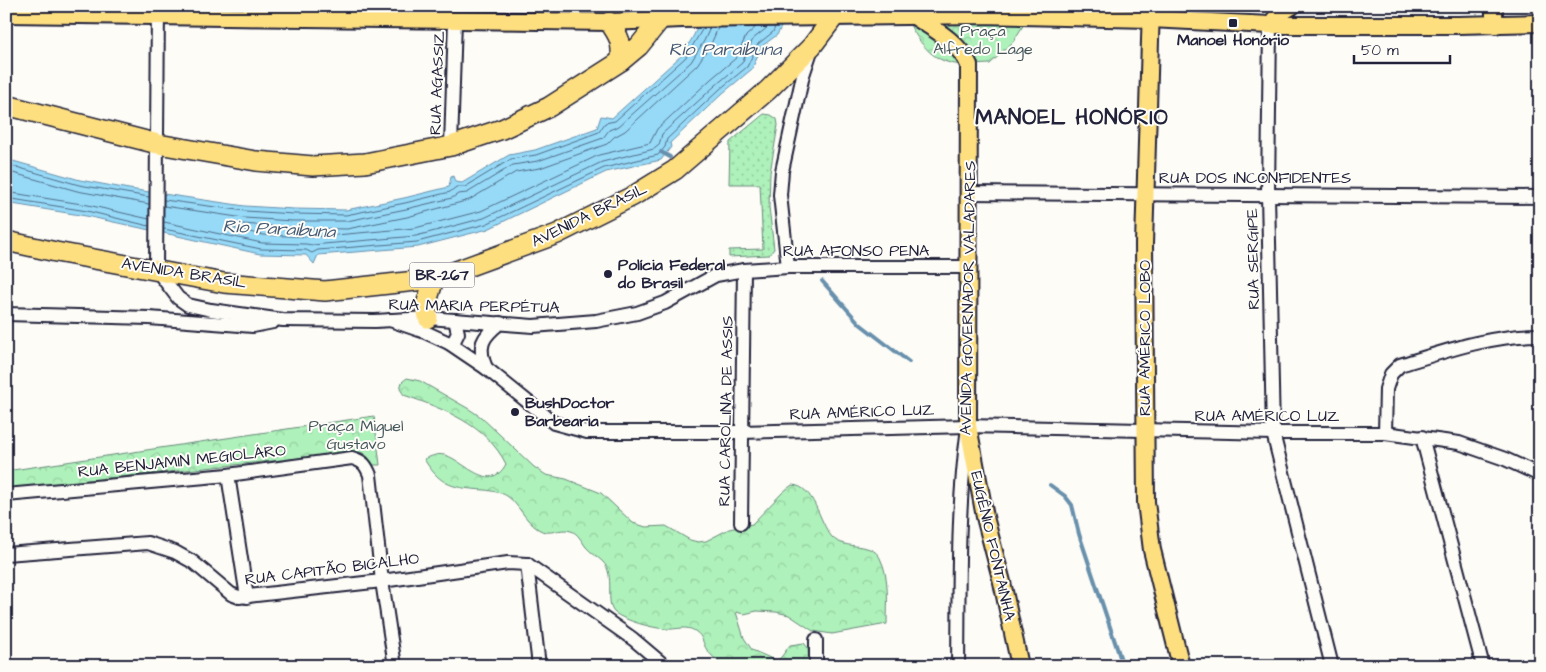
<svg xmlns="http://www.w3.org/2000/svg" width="1546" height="672" font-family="'Architects Daughter',sans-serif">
<defs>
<pattern id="forest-crowns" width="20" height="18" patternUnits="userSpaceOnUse" patternTransform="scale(1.25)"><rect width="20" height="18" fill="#aef1ba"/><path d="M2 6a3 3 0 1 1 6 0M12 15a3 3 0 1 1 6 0" fill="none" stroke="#95cea1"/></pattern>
<pattern id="garden-dots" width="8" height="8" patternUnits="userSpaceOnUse" patternTransform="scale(1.25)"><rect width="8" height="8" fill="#aef1ba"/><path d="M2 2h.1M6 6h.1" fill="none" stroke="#95cea1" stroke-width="1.8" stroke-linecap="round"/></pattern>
</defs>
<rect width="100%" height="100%" fill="#fdfcf7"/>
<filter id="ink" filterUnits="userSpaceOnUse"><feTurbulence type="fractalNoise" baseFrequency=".02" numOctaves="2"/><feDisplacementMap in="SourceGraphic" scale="10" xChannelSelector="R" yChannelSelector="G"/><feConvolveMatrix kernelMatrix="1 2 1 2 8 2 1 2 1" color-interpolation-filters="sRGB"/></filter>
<g filter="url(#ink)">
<g fill="url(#forest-crowns)" stroke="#688a7a">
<polygon points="917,17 1024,24 1013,42 990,64 970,65"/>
<path d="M910,25h15l42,40c-30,0 -44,-16 -57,-40z"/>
<path d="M407,378l13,3 49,28 12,8 53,50 12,8 20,4 35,14 32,30 13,4 20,-1 24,14 8,2 8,-1 23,-12 23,-5 31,-32 9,-7c23,1 26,36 40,52 13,14 40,4 48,21 10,20 7,45 7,66l-55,10 -19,-3 -24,-16 -13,-3 -19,-1 -13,3 -8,-2 8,26 8,12 25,11 5,-5 8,-11 14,-2 4,5 1,18h-85c-6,-5 -13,-10 -17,-16 -5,-7 -3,-13 -12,-19 -9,-6 -19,-1 -29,-2 -14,-1 -40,-8 -51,-16 -11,-9 1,-38 -12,-51 -5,-5 -12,-9 -17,-15 -4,-5 -8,-14 -15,-16 -12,-4 -21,6 -33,-2 -13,-8 -20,-26 -31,-33 -6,-4 -16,-5 -22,-6 -31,-2 -44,-3 -61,-31 6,-2 13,-6 20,-4 18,3 45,41 62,9 -20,-40 -63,-55 -102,-69l-4,-6 2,-7z"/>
<path d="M374,416l6,49h-8c-4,-8 -6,-13 -15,-13l-351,37v-18z"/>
</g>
<polygon fill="url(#garden-dots)" stroke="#688a7a" points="764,114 771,115 777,119 778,125 770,173 769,207 774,249 769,255 729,257 729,250 763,249 760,184 729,184 730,142"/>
<polygon fill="#96daf8" stroke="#6890ac" points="706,6 792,6 777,35 762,46 752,69 723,93 670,143 671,147 661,160 606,172 488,229 418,247 318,255 314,264 306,255 260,254 86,216 6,203 6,159 80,180 129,189 245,206 294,209 346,210 404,198 449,187 451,177 453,176 455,182 462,183 509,155 535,150 597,128 601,116 612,118 683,54 694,35"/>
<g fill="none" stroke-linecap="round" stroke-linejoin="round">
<g stroke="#506c87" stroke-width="1">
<polyline points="718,28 711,44 697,65 625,131 614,137 607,144 540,168 516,172 469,200 407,217 347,229 293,228 230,223 227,227 263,235 313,237 415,228 481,211 599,155 650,143 657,129 711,79 736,58 746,36 756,27"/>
<polyline points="6,164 79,185 149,197"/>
<polyline points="6,171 77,191 149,204"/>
<polyline points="6,192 88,205 149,219"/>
<polyline points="6,198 87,211 149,226"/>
<polyline points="164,200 245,211 294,214 346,215 405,203 450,192 456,187 465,187 511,159 536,155 599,132 605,123 615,121 686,57 703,28"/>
<polyline points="164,206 244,218 293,221 347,221 406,209 452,198 458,194 467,193 513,165 538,161 603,138 609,130 619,126 691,62 704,41 710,28"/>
<polyline points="164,222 262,243 306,244 312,245 416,236 484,218 602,162 654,149 659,145 662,134 716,85 742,63 753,39 768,27"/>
<polyline points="164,229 261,249 306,250 312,253 318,250 417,242 486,224 604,168 658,155 665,147 667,139 720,89 747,67 758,44 773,32 775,27"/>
</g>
<g stroke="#6890ac" stroke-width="4">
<polyline points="661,152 670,157"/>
<polyline points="822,281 860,324 909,362"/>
<polyline points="1050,485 1065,496 1072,505 1079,534 1123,666"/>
</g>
<g stroke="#22223b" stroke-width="16">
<g id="minor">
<polyline points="158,6 156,269 178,298 188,305 211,310 283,320 375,321 428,318 533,326 596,321 637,313 665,303 716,275 744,270 788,267 969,267"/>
<polyline points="1270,25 1268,194 1273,433 1332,666"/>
<polyline points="451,146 455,20"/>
<polyline points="969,193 1540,197"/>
<polyline points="788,267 780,195 782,171 803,75 811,51"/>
<polyline points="6,314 149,318 253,326 273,322"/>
<polyline points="390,320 425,332 449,343 486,368 554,423 587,432 741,432 968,426 1273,433 1385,433 1459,443 1505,459 1540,475"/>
<polyline points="449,343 454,341 458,333 455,320"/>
<path d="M486,368c-9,-22 -4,-31 14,-45"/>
<path d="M1385,433l1,-44 5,-15 9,-9c46,-14 91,-30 140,-30"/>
<polyline points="1422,437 1483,666"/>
<polyline points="228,475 247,597"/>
<path d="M6,495l222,-20 124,-17c11,3 14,7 18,17l12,106 13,85"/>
<polyline points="741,523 744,270"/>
<polyline points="6,554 148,543 175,552 193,562 231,594 239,597 382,581 508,563 527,564"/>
<polyline points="527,564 633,639 665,666"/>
<polyline points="527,564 539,666"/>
<polyline points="816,640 816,666"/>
<path d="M958,666c1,-77 -1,-155 9,-231"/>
<polyline points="1538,666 1540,666"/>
</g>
</g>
<g stroke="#22223b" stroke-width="20">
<g id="major">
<polyline points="1151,6 1144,244 1146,502 1152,550 1181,666"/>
<polyline points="1494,6 1494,15 1496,25"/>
<polyline points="6,14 609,22 682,19 980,15 1150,19 1270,25 1458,25 1540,23"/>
<path d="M914,16c20,13 45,26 55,49l-1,361 17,91 17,65 18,84"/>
<polyline points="1270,25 1279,14 1292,6"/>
</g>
</g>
<g stroke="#22223b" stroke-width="22">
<g id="highway">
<path d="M609,22c11,15 13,21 12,39"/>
<polyline points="6,105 158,144 256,161 313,166 365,163 451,146 502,129 549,107 621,61 639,46 671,6"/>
<polyline points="6,241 56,252 224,283 325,291 434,279 557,234 633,196 675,170 768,90 812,46 834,17 839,6"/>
<polyline points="428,318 426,305 434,279"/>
</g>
</g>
<use href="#minor" stroke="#fdfcf7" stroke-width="12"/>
<use href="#major" stroke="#fedf80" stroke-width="16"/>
<use href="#highway" stroke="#fedf80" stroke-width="19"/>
</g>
</g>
<g fill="#22223b" stroke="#fdfcf7" stroke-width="2">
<rect x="1228" y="18" width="10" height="10" rx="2.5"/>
<circle cx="608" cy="274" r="5"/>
<circle cx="515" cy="412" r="5"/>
</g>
<g text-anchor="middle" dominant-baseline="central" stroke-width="4" stroke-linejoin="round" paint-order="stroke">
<rect fill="#fdfcf7" stroke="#646373" stroke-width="1" x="409.5" y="262.5" width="65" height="25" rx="4"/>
<g font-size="15" font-weight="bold" fill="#22223b">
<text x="442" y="275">BR-267</text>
</g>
<g font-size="16" fill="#45565b" stroke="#fdfcf7">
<text x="983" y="31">Praça<tspan x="983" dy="18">Alfredo Lage</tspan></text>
<text x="356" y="426">Praça Miguel<tspan x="356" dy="18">Gustavo</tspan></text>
</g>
<g font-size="16" font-weight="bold" fill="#22223b" stroke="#fdfcf7" text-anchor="start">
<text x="1233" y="40" text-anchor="middle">Manoel Honório</text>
<text x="618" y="265">Polícia Federal<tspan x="618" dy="18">do Brasil</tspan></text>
<text x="525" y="403">BushDoctor<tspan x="525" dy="18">Barbearia</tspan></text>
</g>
<g font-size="16" fill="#22223b" stroke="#fdfcf7">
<text transform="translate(437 83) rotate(-88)">RUA AGASSIZ</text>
<text x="1255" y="178">RUA DOS INCONFIDENTES</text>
<text transform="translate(589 215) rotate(-26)">AVENIDA BRASIL</text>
<text x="856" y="251">RUA AFONSO PENA</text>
<text transform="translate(1253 259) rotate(-91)">RUA SERGIPE</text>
<text transform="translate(184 273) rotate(9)">AVENIDA BRASIL</text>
<text transform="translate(968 298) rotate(-89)">AVENIDA GOVERNADOR VALADARES</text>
<text transform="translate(474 306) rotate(1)">RUA MARIA PERPÉTUA</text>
<text transform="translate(1145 338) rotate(-90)">RUA AMÉRICO LOBO</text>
<text transform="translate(726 411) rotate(-89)">RUA CAROLINA DE ASSIS</text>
<text transform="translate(862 412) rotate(-2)">RUA AMÉRICO LUZ</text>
<text x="1267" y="416">RUA AMÉRICO LUZ</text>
<text transform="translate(182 461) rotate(-6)">RUA BENJAMIN MEGIOLÁRO</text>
<text transform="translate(993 546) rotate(77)">EUGÊNIO FONTAINHA</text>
<text transform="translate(332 569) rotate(-7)">RUA CAPITÃO BICALHO</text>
</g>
<g font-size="18" font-style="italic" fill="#455974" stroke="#fdfcf7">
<text x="725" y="49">Rio Paraibuna</text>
<text transform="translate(279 229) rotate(3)">Rio Paraibuna</text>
</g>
<g font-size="21" font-weight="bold" letter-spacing="1" fill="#22223b" stroke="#fdfcf7">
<text x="1072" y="117">MANOEL HONÓRIO</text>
</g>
</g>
<rect width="1546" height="672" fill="none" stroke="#fdfcf7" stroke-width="25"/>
<rect x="12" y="12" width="1521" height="647" fill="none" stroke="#22223b" stroke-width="2" filter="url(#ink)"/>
<path d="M1354 55v8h96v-8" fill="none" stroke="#22223b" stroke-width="2.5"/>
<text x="1361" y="55" font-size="15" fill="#22223b" stroke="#fdfcf7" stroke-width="4" paint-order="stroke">50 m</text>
</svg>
